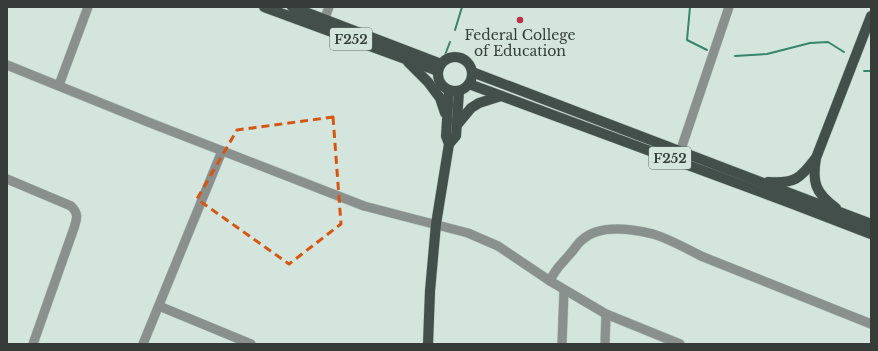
<svg xmlns="http://www.w3.org/2000/svg" width="878" height="351" font-family="'Libre Baskerville',serif">
<rect width="100%" height="100%" fill="#d3e5dd"/>
<g fill="none" stroke-linecap="round" stroke-linejoin="round">
<g stroke="#36856c" stroke-width="2">
<polyline points="690,7 687,40 707,50"/>
<polyline points="455,30 462,7"/>
<polyline points="445,55 450,42"/>
<polyline points="735,56 767,54 810,43 828,42 844,52"/>
<polyline points="864,71 871,71"/>
</g>
<g stroke="#b3c3bc" stroke-width="10">
<g id="minor">
<polyline points="322,26 329,7"/>
<polyline points="7,65 148,122 364,206 468,233 498,246 550,281 606,314 680,344"/>
<polyline points="59,85 88,7"/>
<polyline points="680,152 729,7"/>
<path d="M7,179l64,27c8,8 6,12 3,22l-41,116"/>
<path d="M550,281c6,-14 11,-16 20,-27 4,-4 7,-10 12,-14 17,-16 50,-11 71,-6 17,5 32,14 48,22l170,68"/>
<polyline points="159,306 251,344"/>
<polyline points="143,344 222,151"/>
<polyline points="562,344 564,290"/>
<polyline points="605,344 606,314"/>
</g>
</g>
<g stroke="#b3c3bc" stroke-width="11">
<g id="major">
<polyline points="264,7 438,71"/>
<polyline points="292,7 441,64"/>
<circle cx="455" cy="74" r="17"/>
<polyline points="408,62 428,82 440,98 445,113"/>
<path d="M472,72c133,51 266,102 399,152"/>
<polyline points="469,84 793,204 871,234"/>
<polyline points="457,125 471,108 479,103 501,96"/>
<polyline points="449,144 456,136 459,91"/>
<path d="M768,182c26,2 32,-3 47,-23"/>
<path d="M836,208c-21,-15 -24,-26 -20,-50l55,-142"/>
<polyline points="428,344 430,291 436,224 449,144 446,136 449,90"/>
</g>
</g>
<use href="#minor" stroke="#89908d" stroke-width="9"/>
<use href="#major" stroke="#424f4a" stroke-width="10"/>
</g>
<path fill="none" stroke="#d65610" stroke-width="3" stroke-dasharray="8 5" stroke-linejoin="round" d="M333,117l8,107 -52,40 -92,-65 40,-69z"/>
<circle fill="#bf2e43" stroke="#d3e5dd" stroke-width="1.5" cx="520" cy="20" r="4"/>
<g text-anchor="middle" dominant-baseline="central" stroke-width="3" stroke-linejoin="round" paint-order="stroke">
<g fill="#d3e5dd" stroke="#646f6a" stroke-width="1">
<rect x="330" y="28" width="42" height="22" rx="3"/>
<rect x="649" y="147" width="42" height="22" rx="3"/>
</g>
<g font-size="13" font-weight="bold" fill="#353c39">
<text x="351" y="39">F252</text>
<text x="670" y="158">F252</text>
</g>
<g font-size="14" fill="#353c39" stroke="#d3e5dd">
<text x="520" y="35">Federal College<tspan x="520" dy="16">of Education</tspan></text>
</g>
</g>
<rect width="878" height="351" fill="none" stroke="#353c39" stroke-width="16"/>
</svg>
